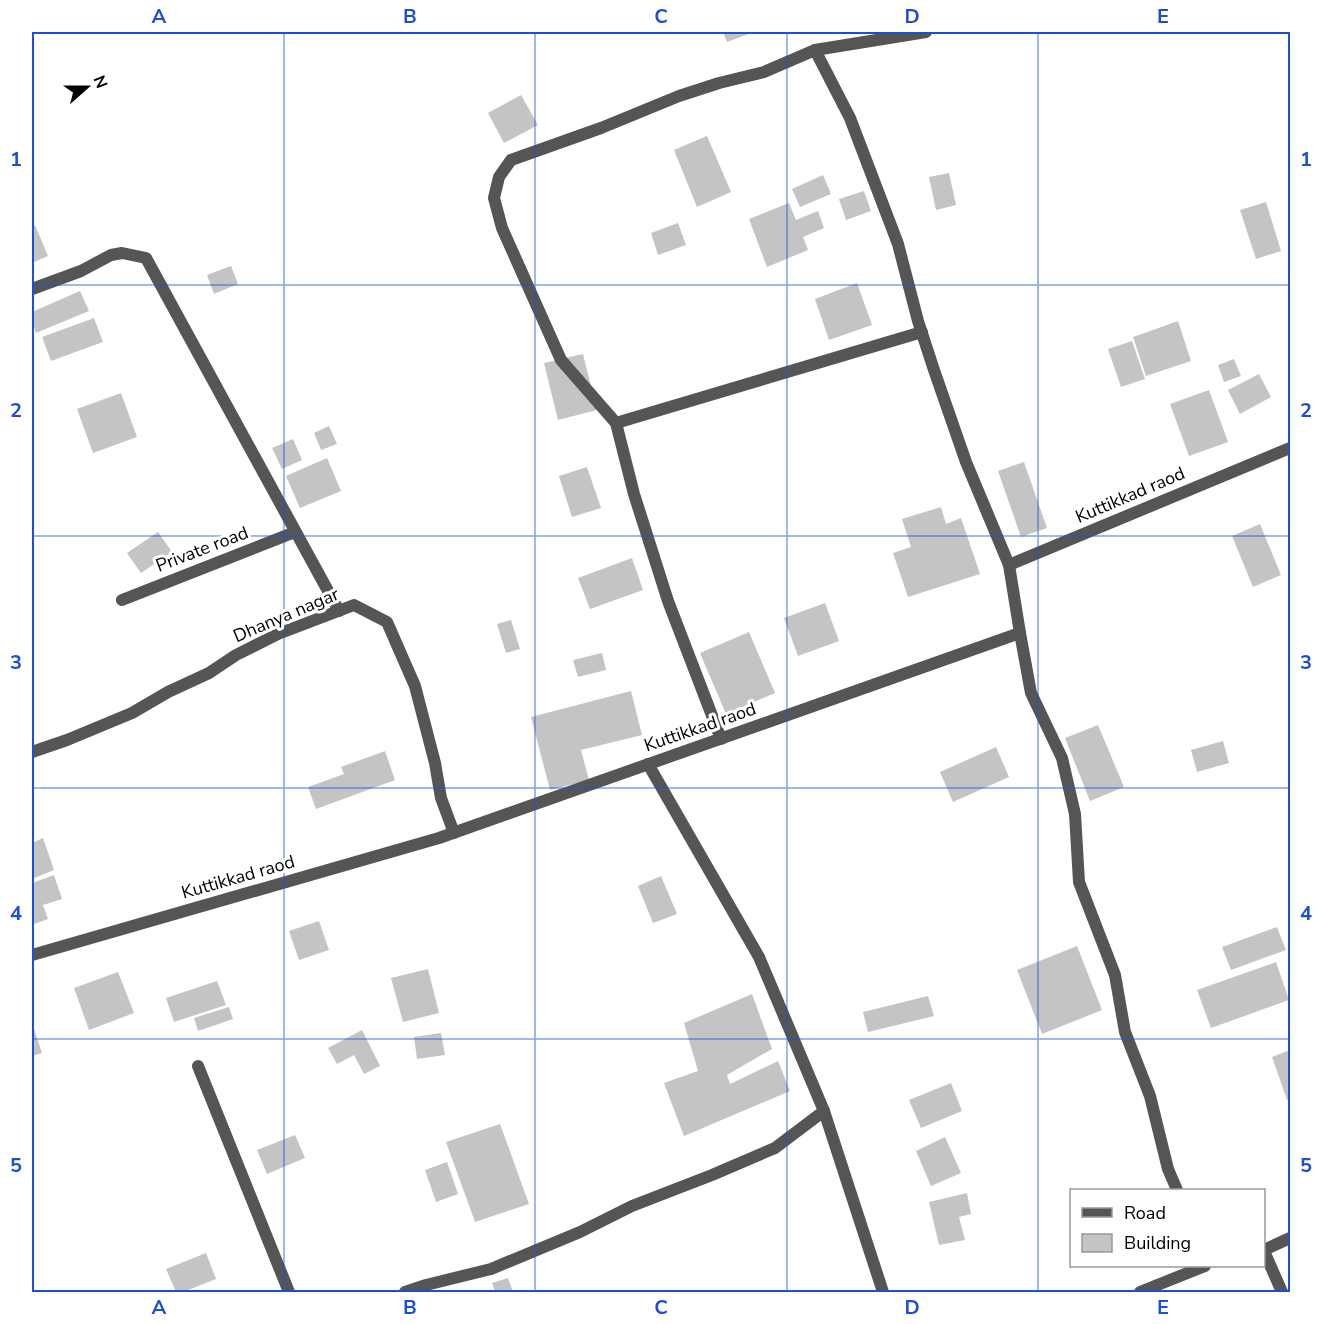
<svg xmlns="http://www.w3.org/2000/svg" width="1322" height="1324" font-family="'Nunito Sans',sans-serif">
<rect width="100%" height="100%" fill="#fff"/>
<g fill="#c4c4c4">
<polygon points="723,32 754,32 727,42"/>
<polygon points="521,95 538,125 504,143 488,113"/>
<polygon points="707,136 731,192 697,207 674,150"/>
<polygon points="949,173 956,205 936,210 929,177"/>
<polygon points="823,175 831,194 800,207 792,189"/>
<polygon points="864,191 871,211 846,220 839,199"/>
<polygon points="1266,202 1281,251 1256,259 1240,210"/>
<polygon points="789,203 796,220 818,211 824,228 803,237 808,250 767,267 749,219"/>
<polygon points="678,223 686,245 658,255 651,233"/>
<polygon points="35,225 48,256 32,263 32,226"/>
<polygon points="231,266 238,284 214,294 207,275"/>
<polygon points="857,283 872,325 829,340 815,299"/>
<polygon points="80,291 89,311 36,333 32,322 32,312"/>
<polygon points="94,318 103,342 51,361 42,337"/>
<polygon points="1178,321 1191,361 1146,376 1133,337"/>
<polygon points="1132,341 1145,379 1121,387 1108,349"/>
<polygon points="583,354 597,410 558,420 544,363"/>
<polygon points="1234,359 1241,376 1224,382 1218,365"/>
<polygon points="1259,374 1271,397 1240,414 1228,390"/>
<polygon points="1209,390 1228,442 1189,456 1170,404"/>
<polygon points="121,393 137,437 93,453 77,409"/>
<polygon points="329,426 337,444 321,450 314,433"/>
<polygon points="293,439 302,460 282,469 272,448"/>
<polygon points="327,458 341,491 300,508 286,476"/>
<polygon points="1024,462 1047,528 1021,537 998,471"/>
<polygon points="587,467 601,508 572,517 559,476"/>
<polygon points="941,507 946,524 961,518 980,574 908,597 893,553 911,547 902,519"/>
<polygon points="1260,524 1281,575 1253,587 1232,536"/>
<polygon points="158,532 172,552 141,573 127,553"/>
<polygon points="632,558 643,590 590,609 578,578"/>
<polygon points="825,603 839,641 798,656 784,618"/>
<polygon points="511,620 520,649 506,653 497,624"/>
<polygon points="749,632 775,693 726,714 700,653"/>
<polygon points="602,653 606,670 578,677 573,660"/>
<polygon points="631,691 642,735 581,750 589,780 550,790 531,717"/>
<polygon points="1098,725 1124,787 1090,801 1065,738"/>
<polygon points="1223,741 1229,763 1197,772 1191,750"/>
<polygon points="996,747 1009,777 953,802 940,772"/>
<polygon points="385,751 395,780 316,809 308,787 344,774 341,767"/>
<polygon points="43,838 54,870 32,879 32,843"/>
<polygon points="54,875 62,899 43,905 48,919 32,925 32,883"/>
<polygon points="661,876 677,914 653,923 638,886"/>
<polygon points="319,921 329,950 299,960 289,931"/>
<polygon points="1277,927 1286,950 1231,970 1222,947"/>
<polygon points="1077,946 1102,1010 1042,1034 1017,970"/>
<polygon points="1276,962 1289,1000 1211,1028 1197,990"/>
<polygon points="428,969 439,1013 403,1022 391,978"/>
<polygon points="118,972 134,1013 89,1030 74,988"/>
<polygon points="217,981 226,1005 174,1022 166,998"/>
<polygon points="752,994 772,1049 727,1075 730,1084 778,1061 790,1091 684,1136 664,1083 698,1071 684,1023"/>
<polygon points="928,996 934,1016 868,1032 863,1012"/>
<polygon points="229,1007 233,1019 198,1031 194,1018"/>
<polygon points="32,1023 42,1053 32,1056"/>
<polygon points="362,1030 380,1066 364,1074 354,1055 337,1064 328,1048"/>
<polygon points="441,1033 445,1055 417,1059 414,1037"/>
<polygon points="1290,1050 1290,1099 1287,1100 1272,1057"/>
<polygon points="951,1083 962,1111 921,1128 909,1100"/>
<polygon points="500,1124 529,1204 475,1222 446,1142"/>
<polygon points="295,1135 305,1158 267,1174 257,1150"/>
<polygon points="945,1137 961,1173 931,1186 916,1151"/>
<polygon points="447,1162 458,1194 436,1202 425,1170"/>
<polygon points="967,1193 971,1214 959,1217 965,1240 939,1245 929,1202"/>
<polygon points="206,1253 216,1279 183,1292 176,1292 166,1269"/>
<polygon points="508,1278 513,1292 495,1292 492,1283"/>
</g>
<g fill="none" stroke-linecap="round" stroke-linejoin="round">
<g stroke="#555" stroke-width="12">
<polyline points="122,600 295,532"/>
<polyline points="198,1066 289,1292"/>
</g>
<g stroke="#555" stroke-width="12">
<polyline points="815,50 850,118 898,244 918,321 934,370 966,462 1009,565"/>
<polyline points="32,289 81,271 111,255 122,253 146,258 339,611"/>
<polyline points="616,423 922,332"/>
<polyline points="1020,633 1031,693 1062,758 1075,814 1079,882 1115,975 1125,1032 1150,1096 1168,1169 1177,1190"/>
<polyline points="721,739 668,601 634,494 616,423 561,360 502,228 494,198 499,177 511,160 601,128 679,96 719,83 764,72 815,50 926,32"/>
<polyline points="32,752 67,740 132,713 168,692 209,673 236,655 278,634 354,605 387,622 415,686 435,763 441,798 454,833"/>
<polyline points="648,764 759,957 824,1111 883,1292"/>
<polyline points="32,955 439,838 1020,633 1009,565 1290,448"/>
<polyline points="1264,1250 1290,1238"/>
<polyline points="1264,1251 1282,1292"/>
<polyline points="405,1292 426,1285 491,1269 580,1232 632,1206 712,1175 775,1148 824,1111"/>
<polyline points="1140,1292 1205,1266"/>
</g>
</g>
<path fill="none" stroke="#1d4ed8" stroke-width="1.5" stroke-opacity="0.55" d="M284,32v1260M535,32v1260M787,32v1260M1038,32v1260M32,285h1258M32,536h1258M32,788h1258M32,1039h1258"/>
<g text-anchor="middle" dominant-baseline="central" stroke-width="6" stroke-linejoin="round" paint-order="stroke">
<g font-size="18" fill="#000" stroke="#fff">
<text transform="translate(1130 495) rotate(-23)">Kuttikkad raod</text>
<text transform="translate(202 549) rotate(-21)">Private road</text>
<text transform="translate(286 615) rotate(-23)">Dhanya nagar</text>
<text transform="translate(700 727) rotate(-19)">Kuttikkad raod</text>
<text transform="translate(238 877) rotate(-16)">Kuttikkad raod</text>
</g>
</g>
<rect width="1322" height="1324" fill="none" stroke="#ffffff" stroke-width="66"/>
<rect x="1070" y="1189" width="195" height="78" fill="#ffffff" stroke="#999999" stroke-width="1.5"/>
<rect x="1082" y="1208" width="30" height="9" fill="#555555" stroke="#999999" stroke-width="1.5"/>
<text x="1124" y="1219" font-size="18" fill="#000000">Road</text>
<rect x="1082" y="1234" width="30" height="18" fill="#c4c4c4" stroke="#999999" stroke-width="1.5"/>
<text x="1124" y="1249" font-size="18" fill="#000000">Building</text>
<g transform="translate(87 87) rotate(69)" stroke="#ffffff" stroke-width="4.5" paint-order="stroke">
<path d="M0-4.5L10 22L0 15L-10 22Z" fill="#000000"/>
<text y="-9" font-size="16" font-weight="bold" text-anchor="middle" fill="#000000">N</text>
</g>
<rect x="33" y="33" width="1256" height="1258" fill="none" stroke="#1d4ed8" stroke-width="2"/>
<g font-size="20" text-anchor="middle" font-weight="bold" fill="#1d4ed8">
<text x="159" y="23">A</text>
<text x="410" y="23">B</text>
<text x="661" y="23">C</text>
<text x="912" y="23">D</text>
<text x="1163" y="23">E</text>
<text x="16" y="166">1</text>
<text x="1306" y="166">1</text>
<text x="16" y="417">2</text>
<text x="1306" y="417">2</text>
<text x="16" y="669">3</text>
<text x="1306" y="669">3</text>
<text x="16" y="920">4</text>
<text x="1306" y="920">4</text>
<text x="16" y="1172">5</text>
<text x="1306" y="1172">5</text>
<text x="159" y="1314">A</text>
<text x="410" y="1314">B</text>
<text x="661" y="1314">C</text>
<text x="912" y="1314">D</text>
<text x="1163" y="1314">E</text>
</g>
</svg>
